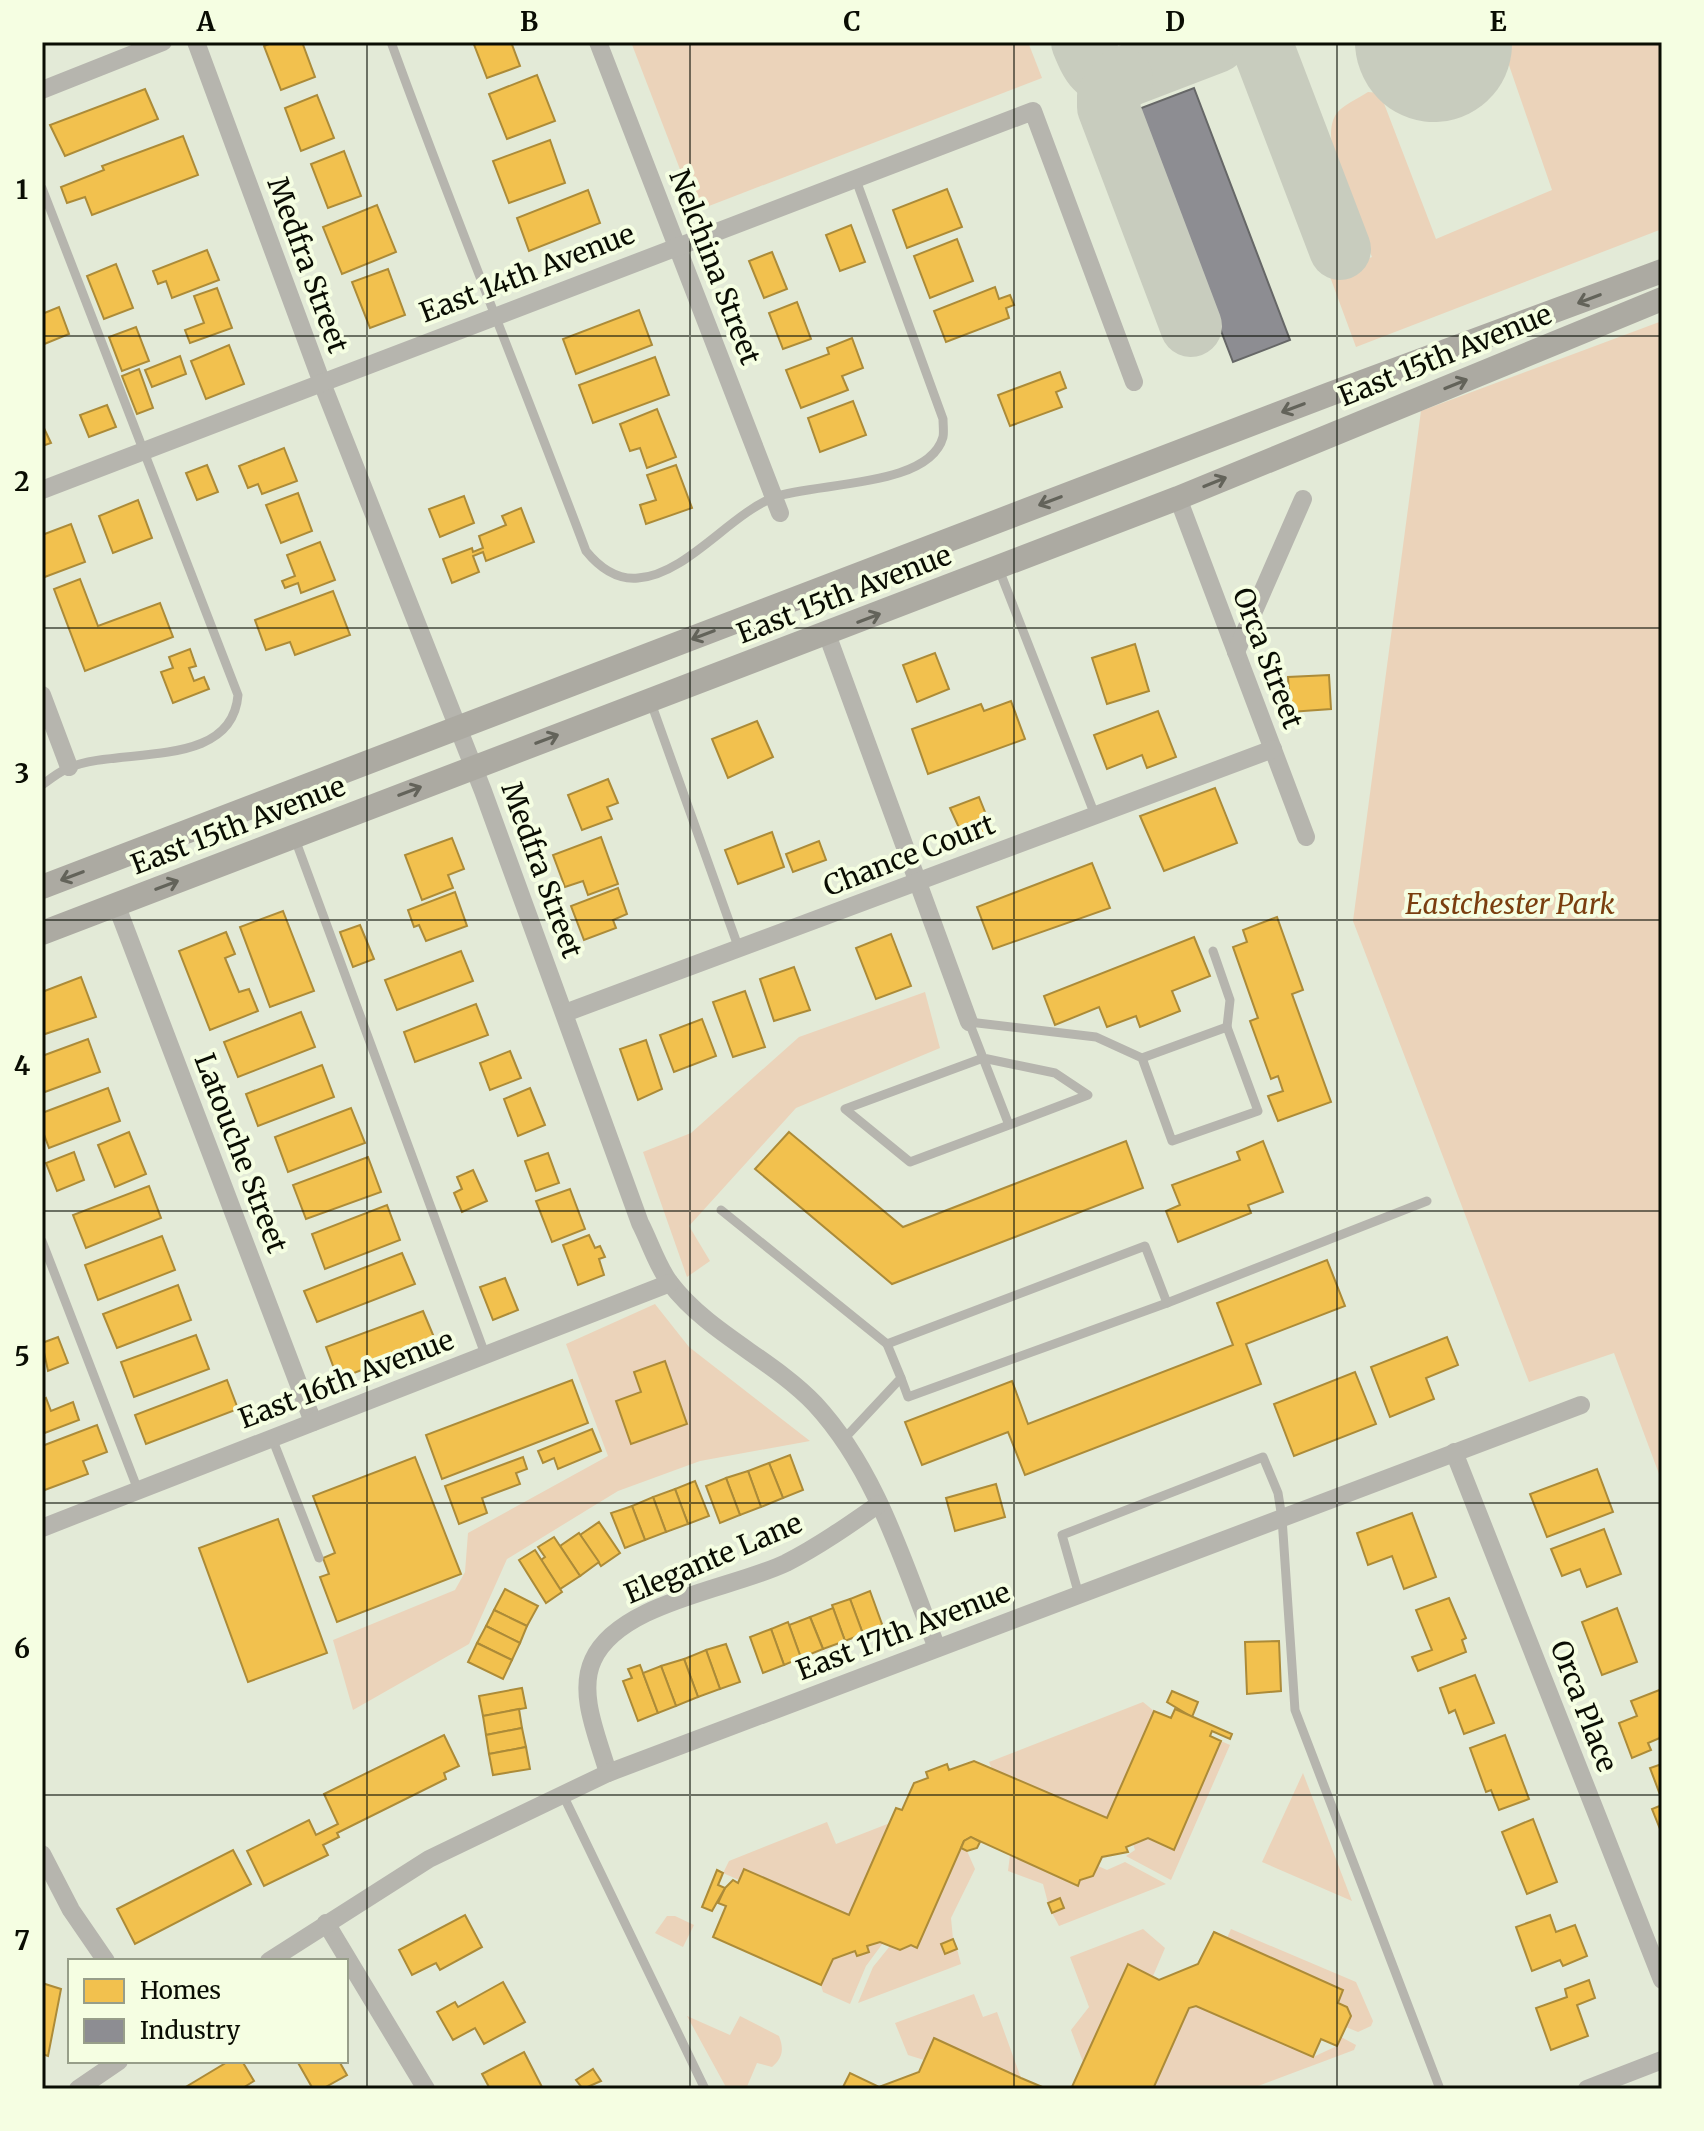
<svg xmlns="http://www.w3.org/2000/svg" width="1704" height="2131" font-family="Merriweather,serif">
<rect width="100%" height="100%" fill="#e3ead7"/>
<g fill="#ebd3ba">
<polygon points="631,42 1028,42 1042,78 696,211"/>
<path d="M1501,42h161v187l-306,118 -27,-73 43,-17c-12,-31 -57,-116 -35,-144 6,-8 22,-15 31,-21l12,1 56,146 116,-49z"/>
<polygon points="1662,321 1662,1482 1614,1353 1529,1382 1353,921 1421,411"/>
<polygon points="925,992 940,1048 796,1108 689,1226 710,1261 687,1277 643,1152 691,1133 799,1037"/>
<polygon points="655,1304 689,1347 810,1441 700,1461 618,1491 507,1559 469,1644 353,1710 333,1640 455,1590 465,1572 468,1533 608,1456 566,1344"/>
<polygon points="1143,1702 1154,1711 1107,1818 992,1769 989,1762"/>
<polygon points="1221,1741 1230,1745 1171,1880 1126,1856 1135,1850 1133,1844 1148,1838 1174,1849"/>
<polygon points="1303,1773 1352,1901 1262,1862"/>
<polygon points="827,1822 836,1844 890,1823 849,1915 745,1869 739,1880 723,1873 729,1861"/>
<polygon points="961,1848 967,1851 975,1869 951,1918 953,1939 941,1944 945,1953 957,1949 961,1964 858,2003 873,1967 890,1946 900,1950 911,1945 917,1948"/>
<polygon points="1010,1855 1077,1886 1080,1880 1093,1876 1098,1866 1107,1870 1125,1862 1166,1884 1059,1926 1052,1913 1064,1908 1060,1898 1048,1903 1043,1884 1008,1871"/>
<polygon points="667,1916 675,1916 694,1925 683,1947 655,1933"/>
<polygon points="1143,1929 1165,1948 1153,1976 1127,1965 1083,2062 1071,2030 1089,2007 1070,1957"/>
<polygon points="1231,1929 1356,1982 1373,2021 1371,2026 1358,2032 1346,2027 1351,2016 1347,2007 1338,2003 1343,1991 1227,1938"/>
<polygon points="880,1942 883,1943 866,1966 850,2004 823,1992 821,1985 833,1960 855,1951 857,1956 869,1952 867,1946"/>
<polygon points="974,1994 983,2017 997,2012 1021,2078 935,2039 924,2060 908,2055 895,2023"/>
<polygon points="1196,2006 1313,2057 1337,2046 1341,2037 1356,2045 1354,2050 1250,2089 1153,2089 1189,2008"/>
<path d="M687,2016l43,19 10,-19 39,20c5,13 4,22 -7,31l-15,-4 -11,26h-19z"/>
</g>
<g fill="#f2c14e" stroke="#ac8b38" stroke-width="2">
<polygon points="274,42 302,42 315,77 281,90 264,46"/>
<polygon points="473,42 511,42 520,66 487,78"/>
<polygon points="537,75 555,121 507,139 489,94"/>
<polygon points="145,89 158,119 65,156 50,125"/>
<polygon points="317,95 334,138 301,151 285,108"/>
<polygon points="183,136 198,175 92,215 85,197 67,203 61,187 104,170 102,166"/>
<polygon points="550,140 565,183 509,203 493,161"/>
<polygon points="344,151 361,196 328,208 311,164"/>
<polygon points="947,189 962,227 907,248 893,210"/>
<polygon points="588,190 600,223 529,251 517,218"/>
<polygon points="377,205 396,252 342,274 323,227"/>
<polygon points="851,225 865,262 840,271 826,235"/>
<polygon points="957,239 973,281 930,298 914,256"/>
<polygon points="207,250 219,280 172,298 166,281 158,284 153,271"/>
<polygon points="772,252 787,289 764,298 749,261"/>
<polygon points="116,264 133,308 104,319 87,276"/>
<polygon points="388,269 405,315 370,328 352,282"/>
<polygon points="995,287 999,299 1010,295 1014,305 1006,308 1009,318 946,342 934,311"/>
<polygon points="217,288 232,328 190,343 185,330 204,323 194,296"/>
<polygon points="797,302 811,339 783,349 769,313"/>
<polygon points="59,307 69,334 42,345 42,314"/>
<polygon points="639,310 652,345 576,374 563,339"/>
<polygon points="136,327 149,361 122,371 109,337"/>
<polygon points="852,338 863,368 842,376 848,390 801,408 786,370 829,354 827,348"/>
<polygon points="229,345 244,384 206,399 191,361"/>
<polygon points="180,356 186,374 152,387 145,370"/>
<polygon points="655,357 669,395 593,423 579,385"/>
<polygon points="139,369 153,408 137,414 122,376"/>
<polygon points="1060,372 1066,388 1056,392 1062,407 1010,426 998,395"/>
<polygon points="853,401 866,435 820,452 808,418"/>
<polygon points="107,405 116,427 89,437 80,415"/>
<polygon points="657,409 676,457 647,468 640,448 630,451 620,424"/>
<polygon points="42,424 51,443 42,446"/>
<polygon points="284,448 297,481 262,494 258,484 248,488 239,466"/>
<polygon points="207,465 218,492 197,500 186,473"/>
<polygon points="676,465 692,508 646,524 640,505 656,500 647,475"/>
<polygon points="298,493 312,531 281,543 266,505"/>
<polygon points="464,496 474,523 440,537 429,509"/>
<polygon points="138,500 152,538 113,553 99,516"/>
<polygon points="521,508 534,542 486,561 483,552 473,556 479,572 452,583 443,559 472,548 473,552 483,548 479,536 506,525 502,516"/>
<polygon points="71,524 85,562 42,578 42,535"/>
<polygon points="320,542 335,580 301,593 298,583 285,588 282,581 295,576 287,555"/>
<polygon points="80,579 98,626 160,603 173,637 85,671 54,589"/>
<polygon points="333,591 350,635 295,655 290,642 266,650 255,620"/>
<polygon points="1135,644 1149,691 1107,704 1092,658"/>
<polygon points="190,649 196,666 189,668 194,681 204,677 209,689 173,703 161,672 173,668 169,657"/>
<polygon points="935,653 949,689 917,702 903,665"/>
<polygon points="1329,675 1331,709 1290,712 1288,677"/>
<polygon points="1011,701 1025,739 928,774 912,729 981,704 984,711"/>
<polygon points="1158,711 1176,757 1147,768 1142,755 1107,769 1094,735"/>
<polygon points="757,721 773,757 728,778 712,739"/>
<polygon points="608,779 618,803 607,807 612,819 582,830 568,795"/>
<polygon points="1215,788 1237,843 1164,871 1140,816"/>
<polygon points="979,797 993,832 966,843 950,808"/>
<polygon points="772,832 784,867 738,884 725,850"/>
<polygon points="601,837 618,884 588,895 583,881 565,887 553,855"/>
<polygon points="452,838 464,869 448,875 453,888 422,900 405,855"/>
<polygon points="819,841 826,860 793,872 786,854"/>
<polygon points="1092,863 1110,908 993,949 977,907"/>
<polygon points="618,888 627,914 613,920 616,928 584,940 571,906"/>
<polygon points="455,892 467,926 426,941 419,925 414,927 408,910"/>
<polygon points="283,911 314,991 270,1007 240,927"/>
<polygon points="1277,917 1303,990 1292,994 1331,1102 1278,1121 1268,1096 1283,1091 1278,1076 1271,1079 1250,1021 1258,1018 1233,947 1247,942 1243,930"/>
<polygon points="360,925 374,959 353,967 340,932"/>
<polygon points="226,932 235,954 225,958 239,992 249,989 258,1011 210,1030 179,951"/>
<polygon points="891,934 911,986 876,999 856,948"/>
<polygon points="1194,937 1210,976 1172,991 1180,1011 1140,1027 1136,1016 1107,1027 1099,1007 1055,1025 1044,996"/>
<polygon points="461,951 473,981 397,1010 385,980"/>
<polygon points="794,967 810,1010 774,1021 760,979"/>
<polygon points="81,977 96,1017 42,1035 42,992"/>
<polygon points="745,991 765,1047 733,1057 713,1002"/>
<polygon points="476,1004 488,1035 415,1062 404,1032"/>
<polygon points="301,1012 315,1047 238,1077 224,1042"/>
<polygon points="702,1019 716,1056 674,1072 660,1035"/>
<polygon points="88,1039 100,1072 42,1093 42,1056"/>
<polygon points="646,1040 662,1089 638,1100 620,1049"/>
<polygon points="510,1051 521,1078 490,1090 480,1063"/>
<polygon points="322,1065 334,1097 258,1126 246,1094"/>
<polygon points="108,1088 120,1121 49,1148 42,1129 42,1113"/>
<polygon points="530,1088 545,1125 518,1136 504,1099"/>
<polygon points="351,1108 365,1143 288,1172 275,1137"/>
<polygon points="129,1132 146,1174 115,1187 98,1145"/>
<polygon points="789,1132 903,1227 1126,1141 1143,1188 892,1284 755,1169"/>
<polygon points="1263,1141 1283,1192 1248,1205 1251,1213 1178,1242 1166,1211 1180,1205 1172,1185 1240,1160 1237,1152"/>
<polygon points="74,1152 84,1180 57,1191 46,1163"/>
<polygon points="548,1153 559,1183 536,1191 525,1161"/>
<polygon points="368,1157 381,1192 306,1219 293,1185"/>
<polygon points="473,1170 487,1201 462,1212 454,1193 462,1189 457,1177"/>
<polygon points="149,1186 161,1218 86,1248 73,1215"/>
<polygon points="570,1189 585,1229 552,1242 536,1201"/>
<polygon points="387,1205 400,1240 325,1269 312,1234"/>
<polygon points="589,1235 595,1248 600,1246 605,1257 599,1259 604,1275 578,1285 563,1245"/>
<polygon points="162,1236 175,1270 98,1300 85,1265"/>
<polygon points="402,1253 415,1284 317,1322 304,1291"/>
<polygon points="1327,1260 1345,1306 1246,1344 1261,1384 1025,1475 1008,1432 922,1465 905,1422 1012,1381 1028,1424 1233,1345 1217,1303"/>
<polygon points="505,1278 518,1310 493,1320 480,1287"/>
<polygon points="178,1285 191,1320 117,1348 103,1314"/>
<polygon points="423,1311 436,1342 338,1379 326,1347"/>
<polygon points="196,1335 209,1369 134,1397 121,1362"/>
<polygon points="58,1337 68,1363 48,1371 42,1343"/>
<polygon points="1447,1337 1458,1365 1426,1378 1434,1399 1390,1417 1371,1367"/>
<polygon points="665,1361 687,1424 631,1444 616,1401 641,1392 634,1372"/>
<polygon points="1355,1372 1376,1424 1294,1456 1274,1404"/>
<polygon points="227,1380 238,1409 146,1444 135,1415"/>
<polygon points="572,1380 588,1423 442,1479 426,1435"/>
<polygon points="46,1398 51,1411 73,1402 79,1420 42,1434 42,1400"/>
<polygon points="97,1425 107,1452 83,1461 88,1474 42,1491 42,1446"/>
<polygon points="592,1429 601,1451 558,1469 554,1458 543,1463 538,1451"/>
<polygon points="790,1455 803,1490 783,1498 769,1463"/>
<polygon points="415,1457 461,1574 337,1622 320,1577 329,1574 323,1558 335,1553 313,1496"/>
<polygon points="523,1457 527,1469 516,1473 520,1484 482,1498 487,1513 459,1524 445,1486"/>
<polygon points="769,1463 783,1498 761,1507 748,1471"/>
<polygon points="1597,1469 1613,1512 1547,1537 1530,1494"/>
<polygon points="748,1471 761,1507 740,1515 726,1478"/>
<polygon points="726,1478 740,1515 720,1523 706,1486"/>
<polygon points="695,1481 709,1516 688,1524 675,1489"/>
<polygon points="996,1484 1005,1517 955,1531 946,1498"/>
<polygon points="675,1489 688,1524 666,1532 653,1497"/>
<polygon points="653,1497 666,1532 645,1540 632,1506"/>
<polygon points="632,1506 645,1540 625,1548 611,1513"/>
<polygon points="1412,1513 1436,1577 1404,1589 1392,1556 1368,1565 1357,1533"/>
<polygon points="278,1519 327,1653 248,1682 199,1548"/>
<polygon points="599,1522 620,1553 601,1566 580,1535"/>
<polygon points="1604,1529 1621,1574 1587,1587 1580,1569 1562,1576 1551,1549"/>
<polygon points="579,1533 599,1562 580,1576 560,1546"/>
<polygon points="554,1537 580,1576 560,1589 541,1560 545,1557 538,1547"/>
<polygon points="535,1550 562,1592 546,1603 519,1560"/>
<polygon points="505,1589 538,1606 527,1626 494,1610"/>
<polygon points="870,1591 883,1627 863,1634 850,1599"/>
<polygon points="1449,1598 1466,1638 1462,1640 1466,1652 1418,1671 1412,1657 1432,1650 1416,1610"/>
<polygon points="850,1599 863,1634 845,1641 832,1605"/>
<polygon points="833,1608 845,1641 823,1649 810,1617"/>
<polygon points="1617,1608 1637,1662 1602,1675 1582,1622"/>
<polygon points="494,1610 527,1626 520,1643 486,1626"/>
<polygon points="810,1617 823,1649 801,1658 789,1625"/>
<polygon points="788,1622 801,1658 784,1665 771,1629"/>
<polygon points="486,1626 520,1643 512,1660 477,1643"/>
<polygon points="771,1629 784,1665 763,1673 750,1637"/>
<polygon points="1279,1641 1281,1691 1247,1694 1245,1642"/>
<polygon points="477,1643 512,1660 503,1679 468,1662"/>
<polygon points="726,1644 740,1682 720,1689 706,1650"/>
<polygon points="706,1650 720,1689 698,1697 684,1659"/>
<polygon points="684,1659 698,1697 676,1706 661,1666"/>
<polygon points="640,1665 658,1713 638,1721 623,1681 632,1678 628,1669"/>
<polygon points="661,1666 676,1706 658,1713 643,1673"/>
<polygon points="1475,1675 1494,1723 1464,1734 1455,1710 1449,1713 1440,1688"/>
<polygon points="522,1688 526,1708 483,1716 479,1696"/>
<polygon points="1662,1689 1662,1737 1648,1743 1651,1750 1632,1758 1619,1723 1637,1716 1631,1701"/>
<polygon points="1172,1691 1198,1702 1192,1717 1167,1702"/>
<polygon points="519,1709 522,1728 486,1735 483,1716"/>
<polygon points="1175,1709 1232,1734 1230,1739 1212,1731 1210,1736 1221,1741 1174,1850 1148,1838 1126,1847 1128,1852 1102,1857 1093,1876 1080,1880 1078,1886 971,1837 964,1841 917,1948 911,1945 900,1950 880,1942 867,1946 869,1952 857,1956 855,1951 833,1959 821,1985 713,1937 726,1906 718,1903 725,1888 733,1880 738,1883 744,1869 849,1915 896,1808 902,1810 914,1783 928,1778 926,1772 947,1764 949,1770 974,1761 1107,1818 1154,1711 1171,1718"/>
<polygon points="522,1728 526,1747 489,1754 486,1735"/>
<polygon points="444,1735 459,1766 444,1773 446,1779 337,1833 339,1837 323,1845 328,1855 264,1886 247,1851 309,1820 316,1835 338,1824 324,1794"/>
<polygon points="1505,1735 1529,1799 1499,1810 1491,1790 1486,1792 1470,1748"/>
<polygon points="526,1747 530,1769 493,1775 489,1754"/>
<polygon points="1662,1764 1662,1800 1650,1768"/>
<polygon points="1662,1805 1662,1834 1652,1809"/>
<polygon points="1533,1819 1557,1882 1527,1894 1502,1832"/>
<polygon points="971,1837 980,1842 977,1848 967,1851 961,1848 964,1841"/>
<polygon points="233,1850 251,1884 135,1944 117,1909"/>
<polygon points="717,1870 723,1873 718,1885 725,1888 712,1911 702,1907"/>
<polygon points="1060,1898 1064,1908 1052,1913 1048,1903"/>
<polygon points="465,1915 482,1947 440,1970 436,1963 412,1975 399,1950"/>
<polygon points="1550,1915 1556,1932 1575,1925 1587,1956 1563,1966 1560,1960 1532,1971 1516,1927"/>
<polygon points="1214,1932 1343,1990 1338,2003 1347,2007 1351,2016 1337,2046 1321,2039 1313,2057 1196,2006 1189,2008 1153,2089 1071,2089 1128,1964 1159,1980 1198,1964"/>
<polygon points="953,1939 957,1949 945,1954 941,1944"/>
<polygon points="1589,1980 1595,1998 1577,2005 1588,2036 1551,2050 1536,2008 1567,1997 1565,1989"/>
<polygon points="503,1982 525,2022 484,2044 475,2028 453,2040 437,2012 455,2002 458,2007"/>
<polygon points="42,1983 61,1989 48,2056 42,2054"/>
<polygon points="934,2038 1021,2078 1047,2089 842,2089 850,2073 879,2087 919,2072"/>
<polygon points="524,2052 543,2089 490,2089 482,2074"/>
<polygon points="229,2061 242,2061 254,2081 241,2089 184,2088"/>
<polygon points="297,2061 339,2061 347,2075 322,2089 313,2089"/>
<polygon points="593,2069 601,2081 583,2089 576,2080"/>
</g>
<polygon fill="#8d8d92" stroke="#666767" stroke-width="2" points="1194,88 1290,340 1233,362 1136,110"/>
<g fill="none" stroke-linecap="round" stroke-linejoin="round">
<g stroke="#c8ccbe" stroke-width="62">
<path d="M1082,42c9,22 15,35 40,36l94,-36"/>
<polyline points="1261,42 1340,249"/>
<polyline points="1122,78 1108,96 1108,107 1191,326"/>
</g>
<polyline stroke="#c8ccbe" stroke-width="156" points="1433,42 1434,44"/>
<g stroke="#b6b5ae" stroke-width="9">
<path d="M391,42c62,171 131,339 195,509 13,16 31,29 52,27 48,-3 93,-65 137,-81 41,-15 154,-9 168,-60 1,-4 0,-13 0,-18l-87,-239"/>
<path d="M42,188l196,507c-6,76 -119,51 -170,73 -9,4 -18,11 -26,17"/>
<polyline points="998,567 1095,815"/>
<polyline points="650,700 739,949"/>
<polyline points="295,839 485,1354"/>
<polyline points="1213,951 1230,1000 1227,1027"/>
<polyline points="1009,1125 1088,1095 1055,1073 983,1058 845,1109 910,1162 1009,1125 969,1022 1096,1037 1142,1058 1172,1141 1258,1111 1227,1027 1142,1058"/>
<polyline points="721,1210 887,1344 1145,1246 1167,1303 1427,1201"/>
<polyline points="42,1241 138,1490"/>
<polyline points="901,1378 908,1397 1167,1303"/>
<polyline points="272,1438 319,1558"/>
<polyline points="843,1440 901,1378 887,1344"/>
<polyline points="1079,1595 1062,1535 1263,1457 1278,1493 1282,1518 1295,1710 1440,2089"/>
<polyline points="563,1795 705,2089"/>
</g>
<g stroke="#b6b5ae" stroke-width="18">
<path d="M196,42l126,341 161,408 157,432c10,19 17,43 30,60 38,50 102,76 145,121 62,67 89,161 122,244"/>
<polyline points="598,42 780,513"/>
<polyline points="42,90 163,42"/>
<polyline points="42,490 1033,111 1134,382"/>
<polyline points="1178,498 1306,837"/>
<polyline points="827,634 969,1022"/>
<polyline points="1236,652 1303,499"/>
<polyline points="42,695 69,767"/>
<polyline points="116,904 313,1422"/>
<polyline points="565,1013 1273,749"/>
<polyline points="1454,1452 1662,1980"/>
<polyline points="42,1528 670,1283"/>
<path d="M608,1773c-9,-33 -31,-79 -15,-113 26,-58 139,-71 193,-97 33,-17 63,-38 93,-59"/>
<polyline points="42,1854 71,1910 106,1961"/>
<polyline points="326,1923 426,2089"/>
<polyline points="269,1961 429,1859 608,1773 1581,1405"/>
<polyline points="78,2089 119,2061"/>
<polyline points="1587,2089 1662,2060"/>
</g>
<g stroke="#acaaa2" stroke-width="24">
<polyline points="42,887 1330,394 1662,271"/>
<polyline points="42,933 1178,498 1662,299"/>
</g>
</g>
<defs><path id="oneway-shaft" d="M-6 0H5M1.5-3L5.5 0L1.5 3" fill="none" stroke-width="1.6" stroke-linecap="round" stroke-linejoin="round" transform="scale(2)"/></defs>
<g stroke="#63635a">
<use href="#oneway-shaft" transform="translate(1589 299) rotate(159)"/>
<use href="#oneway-shaft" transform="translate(1456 384) rotate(-22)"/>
<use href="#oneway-shaft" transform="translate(1293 408) rotate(159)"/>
<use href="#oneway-shaft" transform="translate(1215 482) rotate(-22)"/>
<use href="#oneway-shaft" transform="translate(1050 501) rotate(159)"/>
<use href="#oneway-shaft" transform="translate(869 618) rotate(-21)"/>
<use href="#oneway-shaft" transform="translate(703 635) rotate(159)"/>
<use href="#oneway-shaft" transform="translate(547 739) rotate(-21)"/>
<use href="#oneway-shaft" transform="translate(410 791) rotate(-21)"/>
<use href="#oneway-shaft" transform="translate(72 876) rotate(159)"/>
<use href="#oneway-shaft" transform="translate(167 885) rotate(-21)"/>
</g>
<path fill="none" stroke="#0a0d03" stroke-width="2" stroke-opacity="0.55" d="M367,42v2047M690,42v2047M1014,42v2047M1337,42v2047M42,336h1620M42,628h1620M42,920h1620M42,1211h1620M42,1503h1620M42,1795h1620"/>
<g text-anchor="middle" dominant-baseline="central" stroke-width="8" stroke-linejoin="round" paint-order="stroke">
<g font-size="28" fill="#0a0d03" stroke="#f5fee2">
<text transform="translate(308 265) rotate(70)">Medfra Street</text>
<text transform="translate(715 267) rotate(69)">Nelchina Street</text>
<text transform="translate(527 273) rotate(-21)">East 14th Avenue</text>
<text transform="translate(1445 355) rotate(-22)">East 15th Avenue</text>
<text transform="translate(844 594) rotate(-21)">East 15th Avenue</text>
<text transform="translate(1268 658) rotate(69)">Orca Street</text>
<text transform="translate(238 825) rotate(-21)">East 15th Avenue</text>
<text transform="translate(909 855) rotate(-21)">Chance Court</text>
<text transform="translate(542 870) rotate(70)">Medfra Street</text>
<text transform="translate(241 1153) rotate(69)">Latouche Street</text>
<text transform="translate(346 1379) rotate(-21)">East 16th Avenue</text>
<text transform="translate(713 1558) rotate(-23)">Elegante Lane</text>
<text transform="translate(903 1631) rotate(-21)">East 17th Avenue</text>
<text transform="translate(1584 1706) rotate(69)">Orca Place</text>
</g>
<g font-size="28" font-style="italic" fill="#7a3e0f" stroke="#f5fee2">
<text x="1510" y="904">Eastchester Park</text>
</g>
</g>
<rect width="1704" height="2131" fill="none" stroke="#f5fee2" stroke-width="88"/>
<rect x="68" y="1959" width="280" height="104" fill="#f5fee2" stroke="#979e89" stroke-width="2"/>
<rect x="84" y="1979" width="40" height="24" fill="#f2c14e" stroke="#979e89" stroke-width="2"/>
<text x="140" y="1999" font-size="24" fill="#0a0d03">Homes</text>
<rect x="84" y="2019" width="40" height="24" fill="#8d8d92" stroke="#979e89" stroke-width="2"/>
<text x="140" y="2039" font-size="24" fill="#0a0d03">Industry</text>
<rect x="44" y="44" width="1616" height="2043" fill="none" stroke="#0a0d03" stroke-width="3"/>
<g font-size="26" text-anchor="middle" font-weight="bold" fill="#0a0d03">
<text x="206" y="31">A</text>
<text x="529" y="31">B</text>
<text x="852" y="31">C</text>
<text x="1175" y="31">D</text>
<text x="1498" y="31">E</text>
<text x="22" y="199">1</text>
<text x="22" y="491">2</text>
<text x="22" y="783">3</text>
<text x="22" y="1075">4</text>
<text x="22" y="1366">5</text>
<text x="22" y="1658">6</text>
<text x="22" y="1950">7</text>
</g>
</svg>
